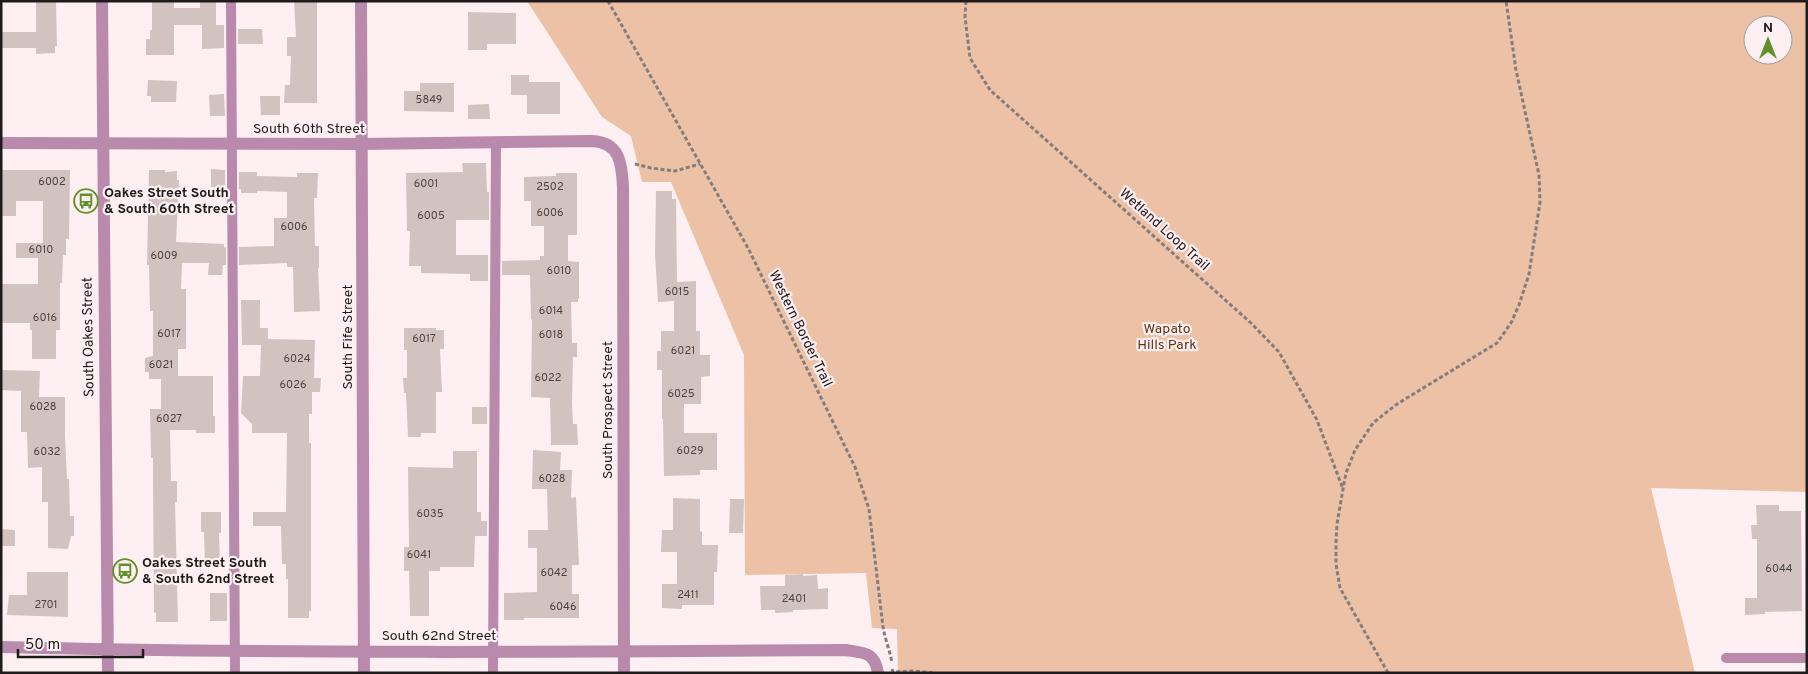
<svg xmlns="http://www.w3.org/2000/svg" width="1808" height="674" font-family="Overpass,sans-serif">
<rect width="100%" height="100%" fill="#feeff2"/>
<path fill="#ecc1a5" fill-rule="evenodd" d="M527,1h1280v491l-156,-4 44,185h-797l-1,-44 -25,-1 -6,-55 -121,2 -1,-220 -73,-173h-29l-11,-46 -29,-19zM1753,25h30v30h-30z"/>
<g fill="#d2c3c1">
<polygon points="36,1 56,1 57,46 55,46 55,53 36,54 36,48 1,48 1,32 36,32"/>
<polygon points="152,1 174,1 174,8 200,8 200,1 216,1 216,25 224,25 224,48 202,49 202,25 174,25 174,55 146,55 146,39 150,39 150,30 152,30"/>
<polygon points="294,1 317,1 317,103 284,103 285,85 290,85 291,56 287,56 287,37 296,37"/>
<polygon points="468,12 516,13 516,44 487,44 487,50 468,50"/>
<polygon points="238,29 262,29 263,44 238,44"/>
<polygon points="511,75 529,75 529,82 560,82 560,114 527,114 527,95 511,95"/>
<polygon points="148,80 177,81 176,102 151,102 151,96 147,96"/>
<polygon points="420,83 454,83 454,112 404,111 404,91 420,91"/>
<polygon points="224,94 225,116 210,116 209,95"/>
<polygon points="260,96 280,96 280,115 261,115"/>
<polygon points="489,104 490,119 468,119 468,105"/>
<polygon points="462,163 486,163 487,192 489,192 489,220 456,220 456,255 488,255 488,281 470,281 470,274 421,273 421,266 409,266 410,231 407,231 406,173 463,172"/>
<polygon points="211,169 225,170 225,188 211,187"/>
<polygon points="1,170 70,170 69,239 66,239 66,255 63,255 62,283 60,283 60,330 56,330 56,359 32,359 32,330 30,330 30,323 2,323 2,284 38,284 38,258 16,258 16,243 43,243 43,201 16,201 16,216 1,216"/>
<polygon points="149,170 165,170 165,172 177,171 177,180 179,180 176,242 224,244 224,248 226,247 226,265 223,265 222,275 208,275 209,263 182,263 181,289 186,289 186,349 178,349 178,376 213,376 213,416 215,416 215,433 196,433 196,430 170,430 171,481 177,481 177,502 175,502 178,622 156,622 156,612 154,613 153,477 153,458 151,458 150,409 161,409 161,379 149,379 149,372 145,372 145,358 153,356 153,311 150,311 149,265 147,265"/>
<polygon points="239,172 257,172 257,176 297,177 297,173 318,173 317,198 314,198 315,246 319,246 319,268 318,268 320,311 294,312 293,267 287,267 287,263 239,265 239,247 274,246 274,218 287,218 287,192 257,191 257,193 241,193 241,189 239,189"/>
<polygon points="556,173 577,173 577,235 568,235 568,261 579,262 579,299 578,299 578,302 571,302 572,343 577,343 577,357 573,357 572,403 573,424 577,424 578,445 551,445 550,398 531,397 532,319 531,319 530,275 502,275 502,261 540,260 540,256 544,256 544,226 531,226 531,201 524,201 524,177 556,176"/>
<polygon points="656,191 672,191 672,199 676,199 677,282 696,281 696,331 700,331 700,355 710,355 710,376 701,377 701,404 684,404 684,433 717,433 717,470 700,470 700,475 664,476 663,419 662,419 662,370 657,370 657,351 661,351 661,331 674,331 674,301 658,302 655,254"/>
<polygon points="241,300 260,300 260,328 268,328 268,339 315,340 314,378 321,378 320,392 312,392 312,414 309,414 309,443 311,443 311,611 309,611 309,618 288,618 288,579 286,579 286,564 282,564 281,526 253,526 253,512 286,512 287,433 252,433 252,424 241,413 243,376 260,376 261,345 242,345"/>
<polygon points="404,328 436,328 436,330 444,330 444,349 440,349 442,392 436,392 436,433 421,433 421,437 408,437 406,393 404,393 403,378 407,378 407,350 404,350"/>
<polygon points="1,370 40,371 39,397 65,397 65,436 67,479 69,479 70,516 74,516 74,536 71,536 68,549 48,548 48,502 42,502 42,467 28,468 27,432 21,432 21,391 1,390"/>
<rect x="472" y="407" width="15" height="17"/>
<polygon points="533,450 561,452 560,470 572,470 571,498 576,497 579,565 572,565 572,594 579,594 579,618 524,618 524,620 504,620 504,593 537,592 537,548 528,548 528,530 548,530 547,489 532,489"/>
<polygon points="453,451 477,451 477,512 481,512 481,521 487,521 487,536 475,536 474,567 440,567 440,571 429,571 429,616 410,616 409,571 404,571 404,547 409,547 408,467 453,468"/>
<polygon points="673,498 700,499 700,531 702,532 702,545 718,545 717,572 714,572 714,605 682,605 682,609 662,608 662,584 677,584 677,552 661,552 662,530 673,530"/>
<polygon points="730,499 744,499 743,533 729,533"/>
<polygon points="1756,505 1779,505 1779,511 1801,511 1802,611 1765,612 1765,614 1745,615 1745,598 1757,598 1757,539 1752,539 1751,525 1757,525"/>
<polygon points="201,512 221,512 221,533 219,533 220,565 205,565 204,532 201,532"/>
<polygon points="1,529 15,530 15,546 1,546"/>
<polygon points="27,572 68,572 68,617 7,615 9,595 27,595"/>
<polygon points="803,574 803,576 817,575 818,589 828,588 828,609 793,610 793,612 775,613 775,610 761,610 760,586 785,586 785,575"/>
<rect x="210" y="593" width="17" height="28"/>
</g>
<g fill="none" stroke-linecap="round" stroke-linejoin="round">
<g stroke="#857c7d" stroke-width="3" stroke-dasharray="4 2.5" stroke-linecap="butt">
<path d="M608,1l140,247 107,219 14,42 14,118c2,12 7,24 9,36"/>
<polyline points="966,1 965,17 970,58 990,90 1251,323 1279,352 1317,420 1343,489"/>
<polyline points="635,164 651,168 675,171 700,164"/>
<polyline points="892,669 893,672 914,671 934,673"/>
<polyline points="1388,673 1340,588 1336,564 1336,542 1337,524 1343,489 1346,473 1355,450 1373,423 1397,404 1497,343 1511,323 1519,305 1529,274 1540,202 1539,175 1516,70 1506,1"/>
</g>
<g stroke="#b98aab" stroke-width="10">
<polyline points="231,1 235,673"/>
<polyline points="1726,658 1807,658"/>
<polyline points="493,673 496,142"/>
</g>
<g stroke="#b98aab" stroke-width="12">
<polyline points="361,1 364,673"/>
<path d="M1,143l361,1 230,-3c28,1 30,23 31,46l1,486"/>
<path d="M1,647c282,7 563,5 845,3 18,3 29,2 32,23"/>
</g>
<polyline stroke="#b98aab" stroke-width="12" points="102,1 108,673"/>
</g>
<defs>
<g id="bus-ring" transform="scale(1.25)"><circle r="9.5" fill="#feeff2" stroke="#5f9128" stroke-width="1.5"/><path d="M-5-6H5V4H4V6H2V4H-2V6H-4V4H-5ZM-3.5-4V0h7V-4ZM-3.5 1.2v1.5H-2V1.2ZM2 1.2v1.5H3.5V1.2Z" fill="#5f9128"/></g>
</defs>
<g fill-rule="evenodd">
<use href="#bus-ring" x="86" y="201"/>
<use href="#bus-ring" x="125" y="571"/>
</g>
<g text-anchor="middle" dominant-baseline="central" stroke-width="4.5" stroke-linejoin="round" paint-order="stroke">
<g font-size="11" fill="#4c4444">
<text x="429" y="100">5849</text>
<text x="52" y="182">6002</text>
<text x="426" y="184">6001</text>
<text x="550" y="187">2502</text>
<text x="550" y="213">6006</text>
<text x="431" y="216">6005</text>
<text x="294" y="227">6006</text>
<text x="41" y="250">6010</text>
<text x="164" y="256">6009</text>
<text x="559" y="271">6010</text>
<text x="677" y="292">6015</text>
<text x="551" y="311">6014</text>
<text x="45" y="318">6016</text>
<text x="169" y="334">6017</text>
<text x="551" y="335">6018</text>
<text x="424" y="339">6017</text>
<text x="683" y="351">6021</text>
<text x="297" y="359">6024</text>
<text x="161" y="365">6021</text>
<text x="548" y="378">6022</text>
<text x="293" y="385">6026</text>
<text x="681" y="394">6025</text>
<text x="43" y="407">6028</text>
<text x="169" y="419">6027</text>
<text x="690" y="451">6029</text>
<text x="47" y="452">6032</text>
<text x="552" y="479">6028</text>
<text x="430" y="514">6035</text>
<text x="419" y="555">6041</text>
<text x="1779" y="569">6044</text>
<text x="554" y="573">6042</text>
<text x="688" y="595">2411</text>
<text x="794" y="599">2401</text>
<text x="46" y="605">2701</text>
<text x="563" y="607">6046</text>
</g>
<g font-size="14" fill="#1f1a1b" stroke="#feeff2">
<text x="309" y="129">South 60th Street</text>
<text transform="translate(1164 230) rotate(42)">Wetland Loop Trail</text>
<text transform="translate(800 329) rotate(64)">Western Border Trail</text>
<text transform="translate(89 337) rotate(-91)">South Oakes Street</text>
<text transform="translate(348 337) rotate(-90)">South Fife Street</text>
<text transform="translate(608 410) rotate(-90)">South Prospect Street</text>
<text x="439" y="636">South 62nd Street</text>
</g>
<g font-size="14" font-weight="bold" fill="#1f1a1b" stroke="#feeff2" text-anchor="start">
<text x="104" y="193">Oakes Street South<tspan x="104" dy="16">&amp; South 60th Street</tspan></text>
<text x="142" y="563">Oakes Street South<tspan x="142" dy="16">&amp; South 62nd Street</tspan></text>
</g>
<g font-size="14" fill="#603411" stroke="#feeff2">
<text x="1167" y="329">Wapato<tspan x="1167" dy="16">Hills Park</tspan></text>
</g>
</g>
<rect width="1808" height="674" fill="none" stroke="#1f1a1b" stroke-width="5"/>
<g transform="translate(1768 40)"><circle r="24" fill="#feeff2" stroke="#a59a9c"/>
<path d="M0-4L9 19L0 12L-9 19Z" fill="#5f9128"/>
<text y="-8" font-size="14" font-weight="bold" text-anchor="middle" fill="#1f1a1b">N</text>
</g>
<path d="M18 649v8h125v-8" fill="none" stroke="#1f1a1b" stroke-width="2.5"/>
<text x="25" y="649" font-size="15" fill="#1f1a1b" stroke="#feeff2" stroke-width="4" paint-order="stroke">50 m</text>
</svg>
